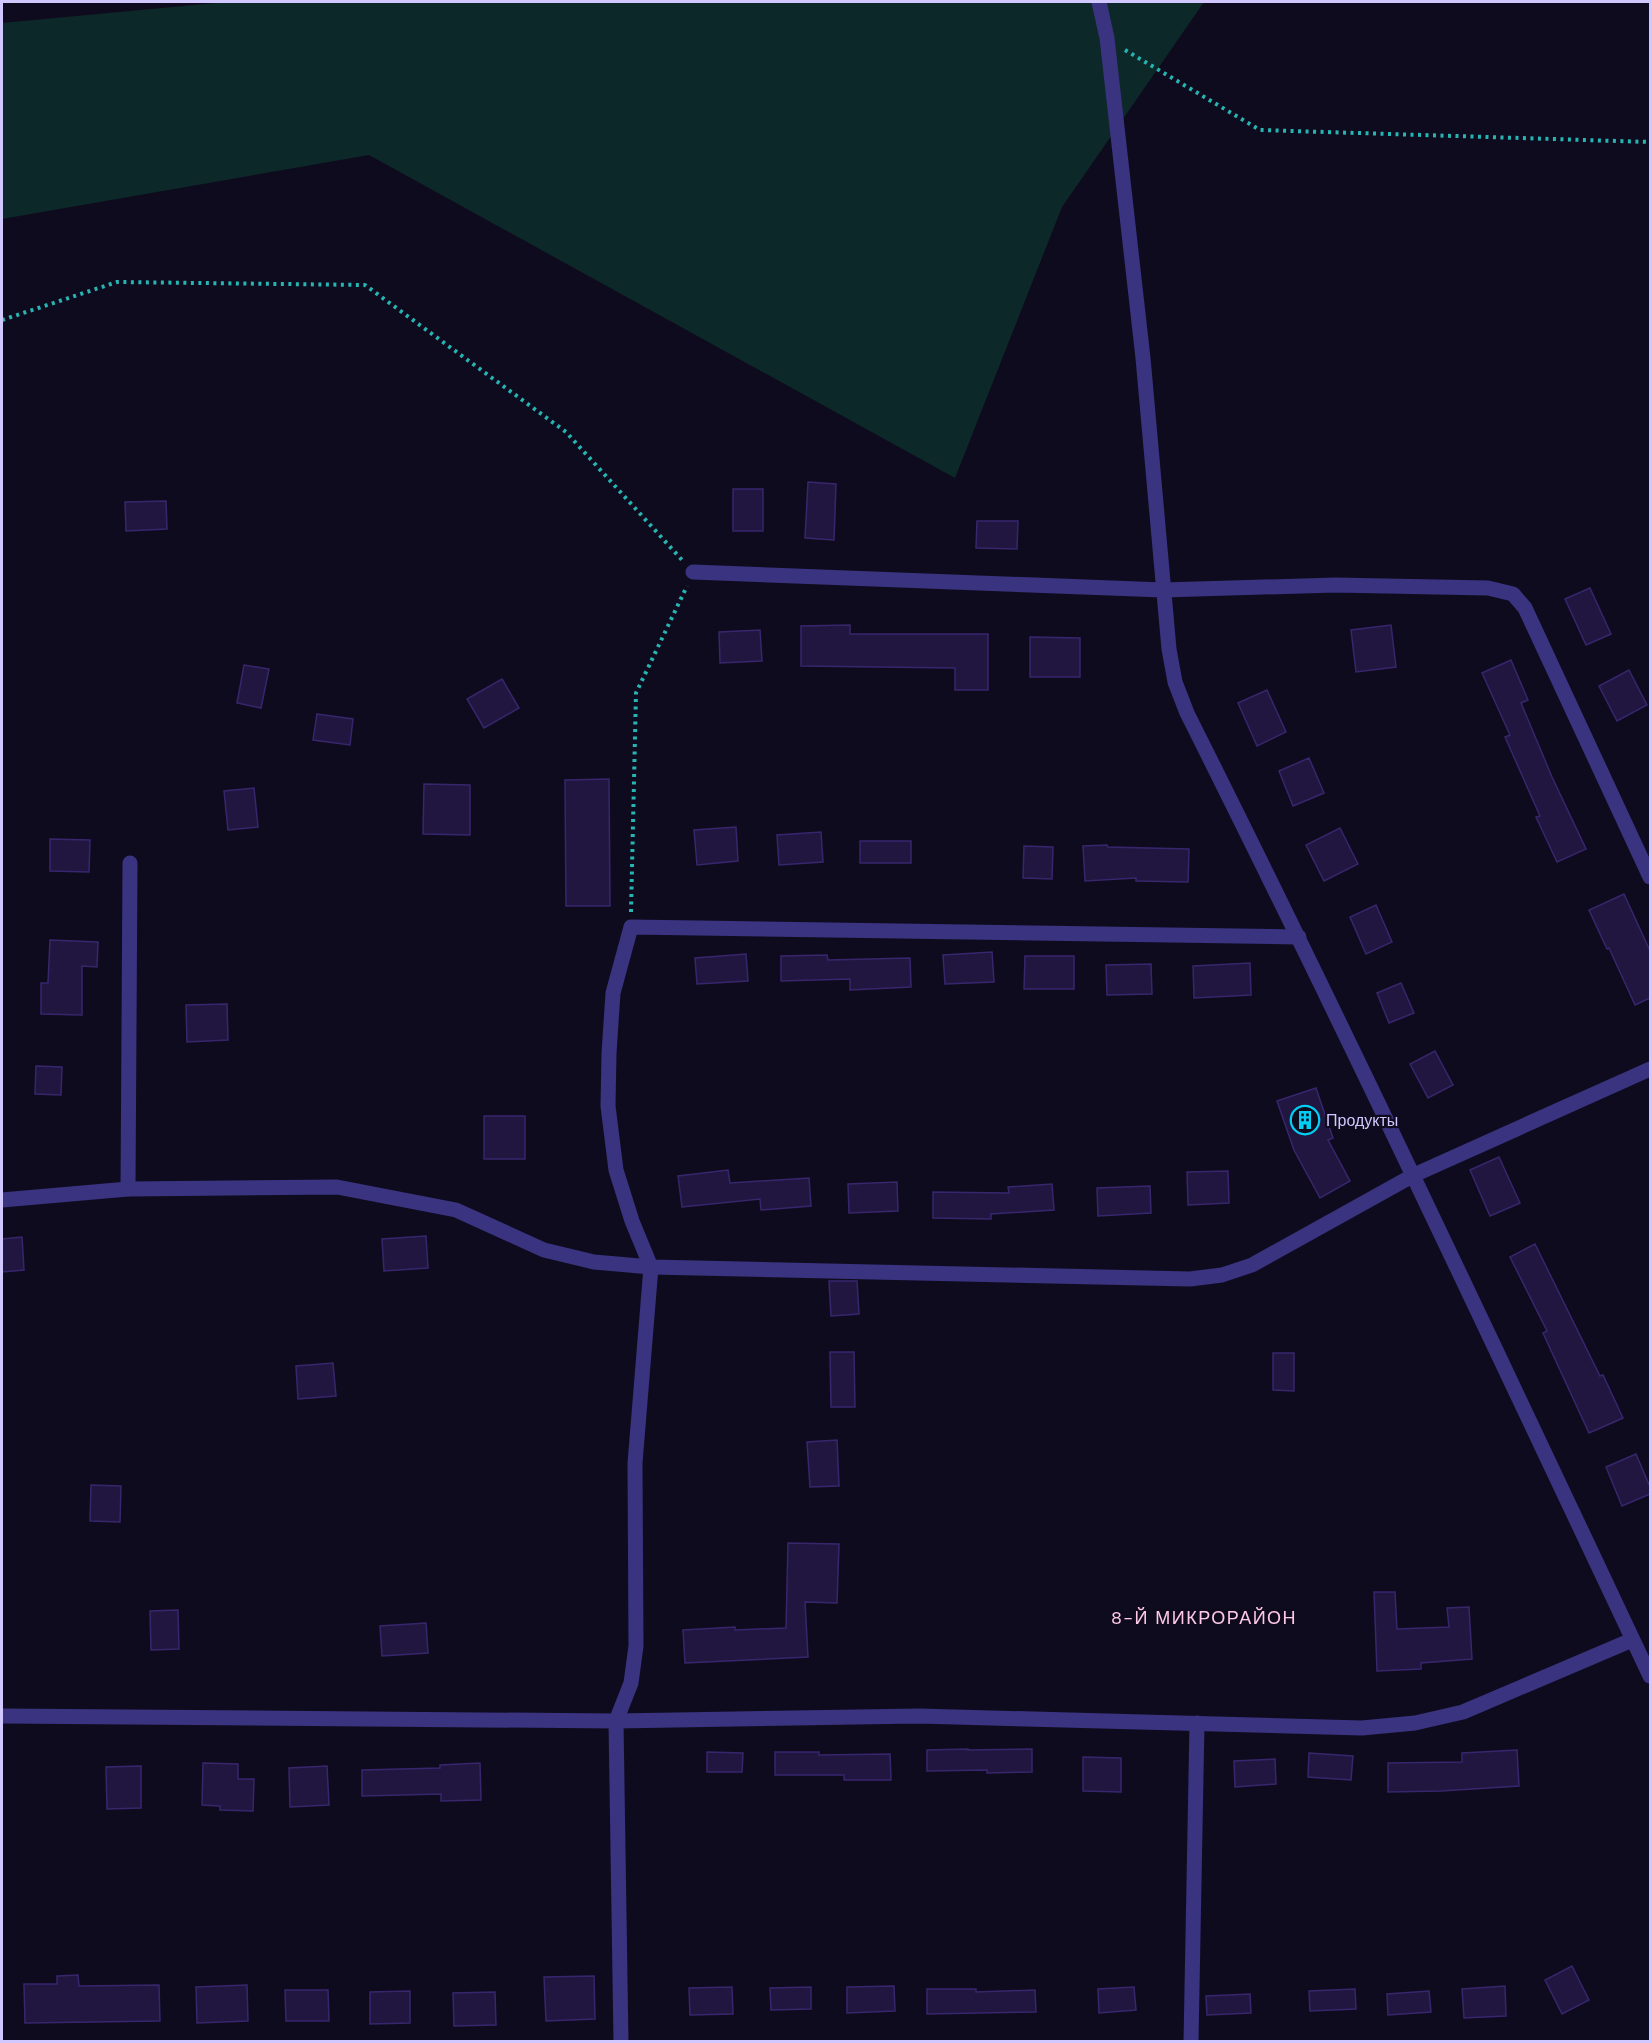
<svg xmlns="http://www.w3.org/2000/svg" width="1652" height="2043" font-family="'DM Sans',sans-serif">
<rect width="100%" height="100%" fill="#0f0b1e"/>
<polygon fill="#0d2828" points="226,2 1204,2 1062,207 955,478 369,155 2,219 2,23"/>
<g fill="#201640" stroke="#38266d" stroke-width="1.5">
<polygon points="808,482 836,484 834,540 805,538"/>
<rect x="733" y="489" width="30" height="42"/>
<polygon points="166,501 167,529 126,531 125,502"/>
<polygon points="977,521 1018,521 1017,549 976,548"/>
<polygon points="1590,588 1611,634 1586,645 1565,599"/>
<polygon points="850,625 850,634 988,634 988,690 955,690 955,668 801,666 801,626"/>
<polygon points="1391,625 1396,667 1356,672 1351,630"/>
<polygon points="760,630 762,661 720,663 719,632"/>
<polygon points="1030,637 1080,638 1080,677 1030,677"/>
<polygon points="1511,660 1528,700 1521,703 1552,777 1586,849 1557,862 1536,817 1540,816 1505,737 1510,735 1482,673"/>
<polygon points="244,665 269,669 261,708 237,703"/>
<polygon points="1629,670 1647,705 1617,721 1599,686"/>
<polygon points="502,679 519,708 484,728 467,699"/>
<polygon points="1267,690 1286,732 1257,746 1238,703"/>
<polygon points="317,714 353,719 350,745 313,740"/>
<polygon points="1309,758 1324,793 1293,806 1279,771"/>
<polygon points="609,779 610,906 566,906 565,780"/>
<polygon points="424,784 470,785 470,835 423,834"/>
<polygon points="254,788 258,827 228,830 224,791"/>
<polygon points="736,827 738,861 697,865 694,830"/>
<polygon points="1340,828 1358,864 1324,881 1306,845"/>
<polygon points="821,832 823,862 779,865 777,835"/>
<polygon points="50,839 90,840 89,872 50,871"/>
<rect x="860" y="841" width="51" height="22"/>
<polygon points="1107,845 1108,847 1189,849 1188,882 1136,881 1136,878 1085,881 1083,846"/>
<polygon points="1024,846 1053,847 1052,879 1023,878"/>
<polygon points="1624,894 1650,951 1650,998 1635,1005 1609,948 1607,949 1589,910"/>
<polygon points="1376,905 1392,942 1366,954 1350,917"/>
<polygon points="50,940 98,942 97,967 82,966 82,1015 41,1014 41,983 48,983"/>
<polygon points="992,952 994,982 945,984 943,955"/>
<polygon points="746,954 748,981 697,984 695,958"/>
<polygon points="827,955 828,960 910,958 911,987 850,990 850,979 781,981 781,956"/>
<polygon points="1025,956 1074,956 1074,989 1024,989"/>
<polygon points="1250,963 1251,995 1194,998 1193,966"/>
<polygon points="1151,964 1152,994 1107,995 1106,965"/>
<polygon points="1401,983 1414,1013 1389,1023 1377,993"/>
<polygon points="227,1004 228,1040 187,1042 186,1005"/>
<polygon points="1435,1051 1453,1085 1428,1098 1410,1064"/>
<polygon points="36,1066 62,1067 61,1095 35,1094"/>
<polygon points="1316,1088 1333,1138 1328,1140 1350,1181 1320,1198 1294,1150 1277,1101"/>
<rect x="484" y="1116" width="41" height="43"/>
<polygon points="1499,1157 1520,1203 1490,1216 1470,1170"/>
<polygon points="728,1170 730,1183 809,1178 811,1206 761,1210 760,1199 682,1207 678,1176"/>
<polygon points="1228,1171 1229,1203 1188,1205 1187,1172"/>
<polygon points="897,1182 898,1211 849,1213 848,1184"/>
<polygon points="1052,1184 1054,1210 991,1214 991,1219 933,1218 933,1192 1009,1193 1008,1187"/>
<polygon points="1150,1186 1151,1213 1098,1216 1097,1188"/>
<polygon points="426,1236 428,1268 384,1271 382,1239"/>
<polygon points="22,1237 24,1270 2,1272 2,1239"/>
<polygon points="1535,1244 1600,1376 1603,1375 1623,1418 1589,1433 1543,1333 1547,1331 1510,1257"/>
<polygon points="829,1281 857,1281 859,1314 831,1316"/>
<polygon points="830,1352 854,1352 855,1407 831,1407"/>
<polygon points="1273,1353 1294,1353 1294,1391 1273,1390"/>
<polygon points="333,1363 336,1396 298,1399 296,1366"/>
<polygon points="837,1440 839,1486 810,1487 807,1442"/>
<polygon points="1636,1454 1650,1487 1650,1494 1622,1506 1606,1467"/>
<polygon points="91,1485 121,1486 120,1522 90,1521"/>
<polygon points="788,1543 839,1544 837,1603 805,1602 808,1657 685,1663 683,1630 735,1627 735,1630 786,1628"/>
<polygon points="1374,1592 1395,1592 1397,1629 1449,1627 1447,1608 1469,1607 1472,1659 1421,1663 1421,1669 1377,1671"/>
<polygon points="178,1610 179,1649 151,1650 150,1611"/>
<polygon points="426,1623 428,1653 382,1656 380,1626"/>
<polygon points="968,1749 968,1750 1032,1749 1032,1772 987,1773 987,1770 927,1771 927,1750"/>
<polygon points="1517,1750 1519,1786 1441,1791 1388,1792 1388,1763 1462,1762 1462,1753"/>
<polygon points="707,1752 743,1753 742,1772 707,1772"/>
<polygon points="775,1752 819,1752 819,1755 890,1754 891,1780 844,1780 844,1775 775,1775"/>
<polygon points="1309,1753 1353,1756 1351,1780 1308,1777"/>
<polygon points="1083,1757 1121,1758 1121,1792 1083,1791"/>
<polygon points="1275,1759 1276,1784 1235,1787 1234,1761"/>
<polygon points="203,1763 238,1764 238,1779 254,1779 253,1811 220,1810 220,1806 202,1805"/>
<polygon points="480,1763 481,1800 441,1801 441,1794 362,1796 362,1770 440,1768 440,1765"/>
<polygon points="141,1766 141,1808 107,1809 106,1767"/>
<polygon points="327,1766 329,1805 290,1807 289,1768"/>
<polygon points="1572,1966 1589,2000 1562,2014 1545,1980"/>
<polygon points="78,1975 79,1986 159,1985 160,2021 25,2023 24,1984 57,1984 57,1976"/>
<polygon points="594,1976 595,2019 546,2021 544,1977"/>
<polygon points="247,1985 248,2021 197,2023 196,1987"/>
<polygon points="894,1986 895,2011 847,2013 847,1987"/>
<polygon points="1505,1986 1506,2016 1464,2018 1462,1989"/>
<polygon points="732,1987 733,2014 690,2015 689,1988"/>
<polygon points="811,1987 811,2009 771,2010 770,1988"/>
<polygon points="1134,1987 1136,2010 1099,2013 1098,1989"/>
<polygon points="927,1989 976,1989 976,1992 1035,1990 1036,2012 927,2014"/>
<polygon points="1355,1989 1356,2009 1310,2011 1309,1991"/>
<polygon points="285,1990 328,1990 329,2021 286,2021"/>
<polygon points="410,1991 410,2023 370,2024 370,1992"/>
<polygon points="1429,1991 1431,2012 1388,2015 1387,1994"/>
<polygon points="495,1992 496,2025 454,2026 453,1993"/>
<polygon points="1250,1994 1251,2013 1207,2015 1206,1996"/>
</g>
<g fill="none" stroke-linecap="round" stroke-linejoin="round">
<g stroke="#26b5b3" stroke-width="4" stroke-dasharray="3 4.5" stroke-linecap="butt">
<polyline points="1125,50 1260,130 1650,142"/>
<polyline points="2,320 117,282 365,285 566,432 682,560"/>
<polyline points="631,912 636,693 687,586"/>
</g>
<g stroke="#393380" stroke-width="15">
<path d="M1099,2l8,36 36,320 26,291 6,33 12,31c160,319 311,641 463,963"/>
<polyline points="693,572 1163,590 1335,585 1488,588 1513,594 1525,608 1650,877"/>
<polyline points="1299,937 631,927 613,993 609,1053 608,1106 616,1170 632,1221 651,1267 1190,1279 1222,1275 1252,1265 1414,1175 1650,1069"/>
<polyline points="128,1189 130,863"/>
<polyline points="2,1200 128,1189 337,1187 456,1210 544,1250 594,1262 651,1267 635,1463 636,1646 631,1683 616,1721 621,2042"/>
<polyline points="2,1716 616,1721 919,1716 1362,1728 1415,1723 1463,1712 1632,1640"/>
<polyline points="1191,2042 1197,1723"/>
</g>
</g>
<defs>
<g id="building-ring" transform="scale(1.5)"><circle r="9.5" fill="#0f0b1e" stroke="#00cff3" stroke-width="1.5"/><path d="M-4-6H4V6H1V3H-1V6H-4ZM-2.5-4.3h1.7v1.8h-1.7ZM.8-4.3h1.7v1.8H.8ZM-2.5-1h1.7V.8h-1.7ZM.8-1h1.7V.8H.8Z" fill="#00cff3"/></g>
</defs>
<g fill-rule="evenodd">
<use href="#building-ring" x="1305" y="1120"/>
</g>
<g text-anchor="middle" dominant-baseline="central" stroke-width="4.5" stroke-linejoin="round" paint-order="stroke">
<g font-size="16" fill="#d1c8ff" stroke="#0f0b1e" text-anchor="start">
<text x="1326" y="1120">Продукты</text>
</g>
<g font-size="18" letter-spacing="1.5" fill="#ffcae9" stroke="#0f0b1e">
<text x="1204" y="1618">8-Й МИКРОРАЙОН</text>
</g>
</g>
<rect width="1652" height="2043" fill="none" stroke="#d1c8ff" stroke-width="6"/>
</svg>
